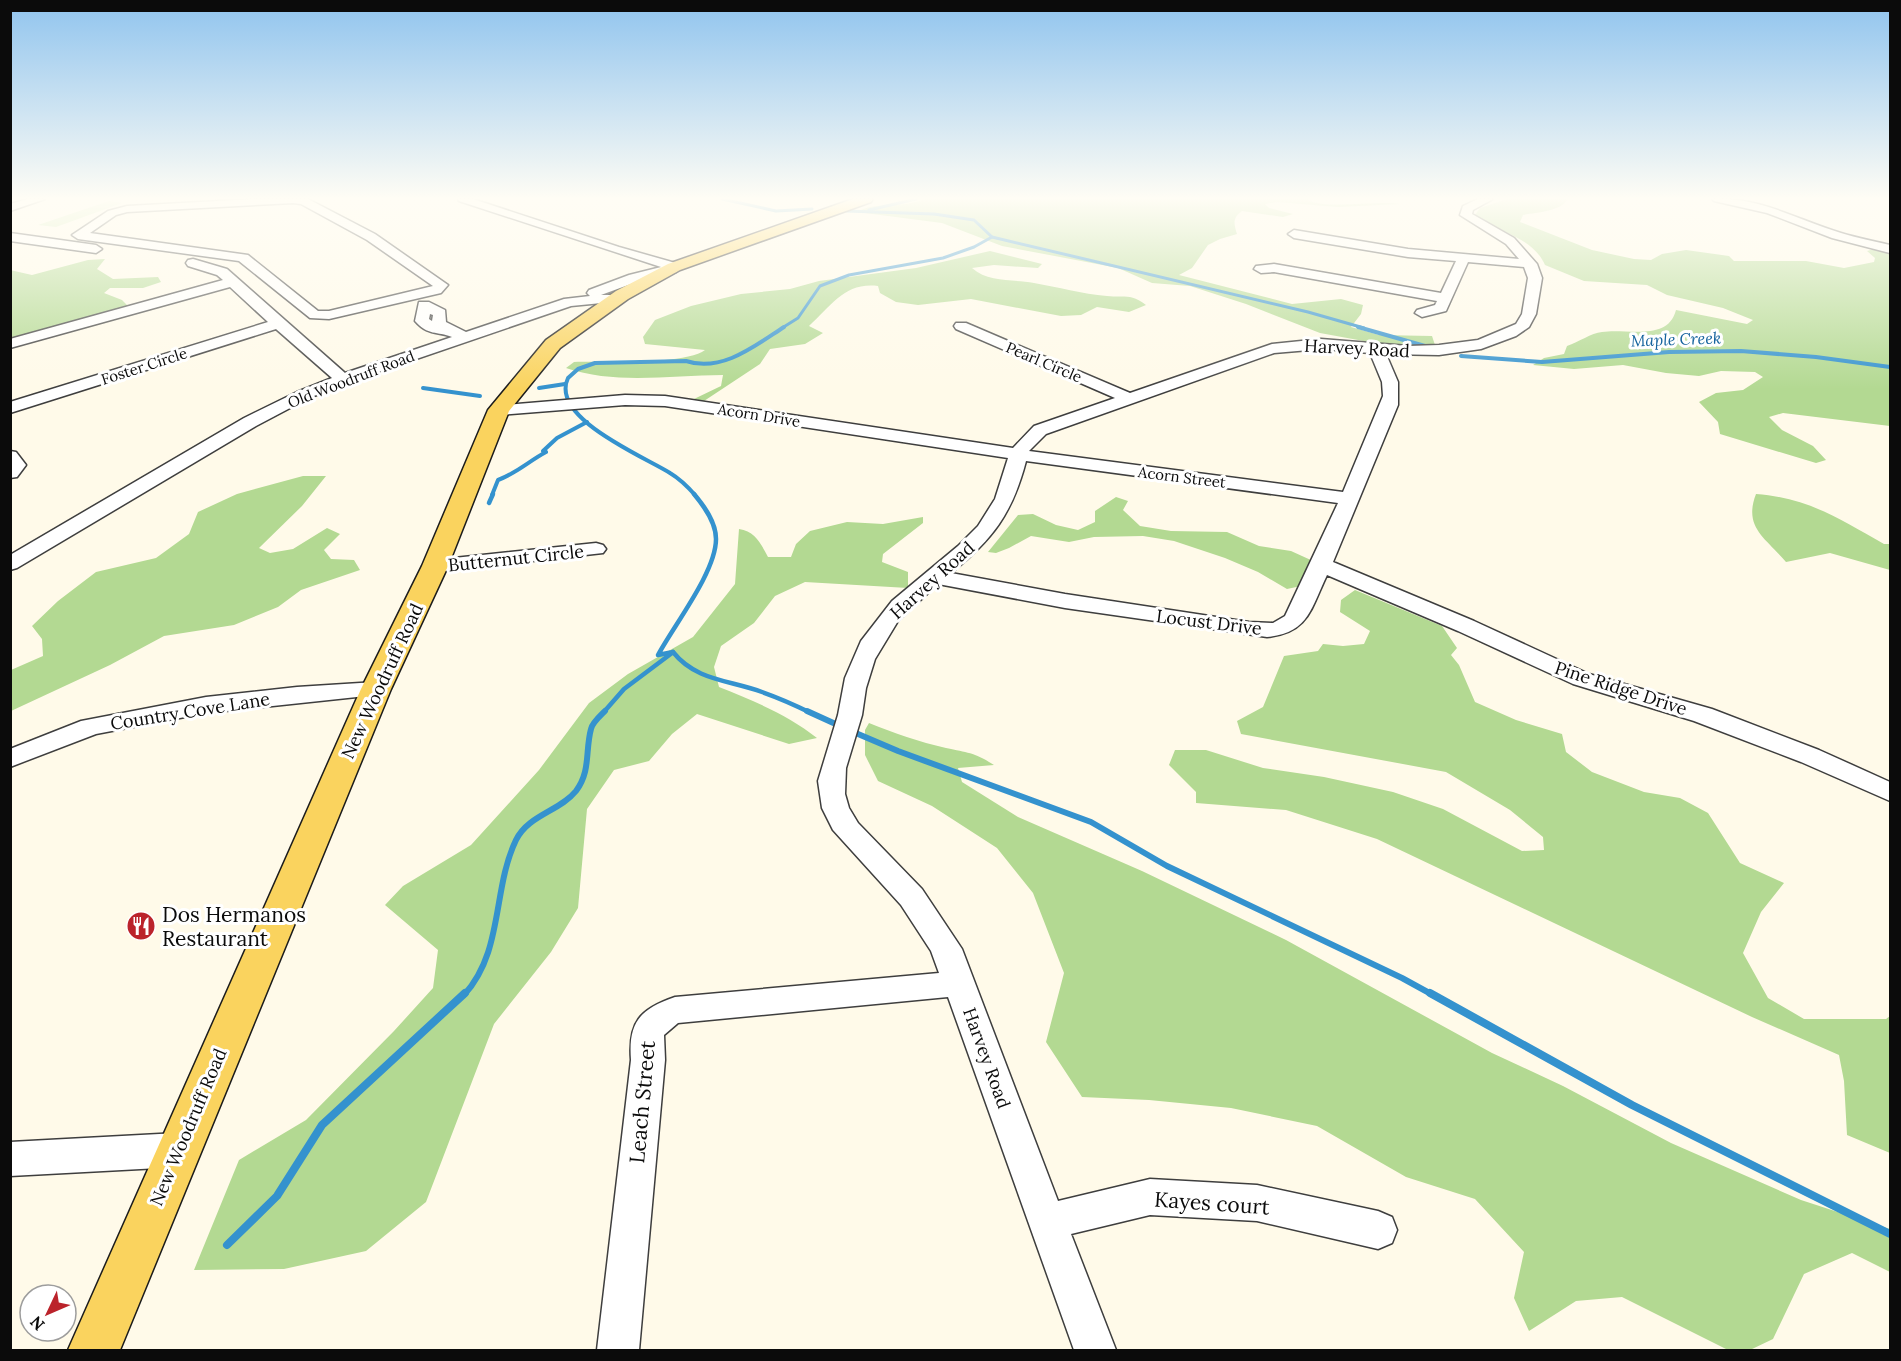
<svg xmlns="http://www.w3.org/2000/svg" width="1901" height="1361" font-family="Lora,serif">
<rect width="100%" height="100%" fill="#fffae9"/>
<polygon fill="#cfe9b3" points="109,201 122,203 56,227 38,225"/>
<g fill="#b3d992">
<path d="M924,199h387l-3,1c18,10 68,0 92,4l-62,3 -61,-5 -12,2 4,4 24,6 -10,3 -41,-6c-10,7 -8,13 -5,23l-17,5 -12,6 -16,23 -13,7 113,29 49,-5 22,6 -2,9 -10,13 28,8 53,1 4,12 -56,-4 -60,-11 -74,-29 -56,-18 -38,-3 -34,-15 -116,-22 -60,-23 -85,-11c17,-11 46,-3 67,-13z"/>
<path d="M1507,199h61c-8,13 -31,13 -45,16l-3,7 72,28 42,9 17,1 11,-6 24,-4 43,6 5,5h72l38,7 30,-6 1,-4 -8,-7 7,-2 16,3v174l-107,-13 -14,4 13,13 31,16 13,14 -10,3 -96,-29 -2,-12 -19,-20 17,-9 27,-3 20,-13 -8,-5 -34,-1 -22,5 -33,-3 -43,-8 -49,4 -41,-4 11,-7 20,-4 3,-8c12,-4 24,-13 35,-14 25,-4 66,10 74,-22l71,14 6,-4 -30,-12 -56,-13 -20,-10 -63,-4 -39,-16c-12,-28 -48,-33 -70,-50l5,-7z"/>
<path d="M990,251l52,13 -4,4 -44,-3 -22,3c17,15 41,11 62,15 24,4 48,11 73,13 18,2 23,-3 39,9l-17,7 -32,-5 -16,8 -20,1 -90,-17 -53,6 -22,-3 -16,-9 -2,-7c-33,-4 -46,19 -69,40l14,7 -18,11 -35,5 -10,15 -56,37 -10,-2 27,-13 2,-11c-52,0 -107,10 -157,-7l8,-6c28,-1 112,3 131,-12l-60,-6 -2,-7 12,-17 36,-14 50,-12 49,-5 29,-8 97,-13z"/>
<polygon points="105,259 97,269 113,279 158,277 161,282 143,288 110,288 104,293 122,300 129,307 11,340 10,270 32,275 88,260"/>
<polygon points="303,476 326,476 302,506 259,548 270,553 293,549 327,528 340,534 324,550 331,559 354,560 360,570 301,590 278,607 234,625 164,636 110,665 11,711 11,670 43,656 42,639 32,626 58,601 96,572 156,558 189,534 198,512 237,494"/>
<path d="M1756,494c52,4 84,25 128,50h6v26l-60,-17 -44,9c-20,-24 -43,-34 -30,-68z"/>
<polygon points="1116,497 1128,501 1123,510 1140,526 1171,531 1227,532 1259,546 1291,551 1313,561 1301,586 1287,589 1258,572 1225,558 1174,541 1143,536 1094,537 1069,542 1031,536 1009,548 996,553 988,552 1018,515 1033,514 1056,525 1078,530 1095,522 1095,511"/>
<path d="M923,517v6l-40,31 -1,8 26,10v16l-103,-6 -30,14 -21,27 -33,23 -7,21 5,20c35,14 69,28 98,51l-28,6 -92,-30 -25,20 -23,27 -35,9 -27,39 -9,99 -27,44 -57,72 -68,178 -60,49 -82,18 -90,1 45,-110 67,-40 88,-89 39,-43 5,-38 -53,-45 18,-19 68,-41 68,-75 50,-67 39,-29 65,-37 42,-53 4,-55c16,2 22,15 29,28h23l5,-13 14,-13 37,-9 36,2z"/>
<polygon points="1355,590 1442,626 1457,648 1451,655 1459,665 1475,702 1516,720 1562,734 1566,752 1592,772 1644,792 1680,798 1708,813 1740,863 1784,883 1761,912 1743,953 1768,998 1804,1019 1886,1019 1890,1016 1890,1153 1847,1135 1844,1081 1839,1055 1752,1017 1377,839 1286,810 1196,803 1196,792 1169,765 1175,750 1206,750 1263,768 1324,777 1393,792 1443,809 1522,851 1544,850 1543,837 1510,810 1446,772 1241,734 1237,721 1263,707 1284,656 1318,651 1323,644 1343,646 1364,644 1370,631 1340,612 1341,600"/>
<path d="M869,723c25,10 50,19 77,25 22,5 28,4 48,17l-36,3 4,14 56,35 124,54 144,69 206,113 71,33 108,57 130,57 89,29v43l-38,-19 -48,21 -31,65 -23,11h-22l-106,-53 -46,4 -47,30 -15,-33 10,-46 -49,-53 -69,-22 -89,-51 -86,-18 -82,-8 -67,-3 -36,-55 18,-69 -31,-80 -36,-45 -65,-42 -54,-25 -13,-26v-25z"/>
</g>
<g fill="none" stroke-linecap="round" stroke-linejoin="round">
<g stroke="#3492ce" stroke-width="3">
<polyline points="722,199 776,211 812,209"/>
<polyline points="869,210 916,199"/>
<polyline points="847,211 934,214 974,220 992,237 1308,312 1364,328"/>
<polyline points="782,328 798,318 820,286 849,275 943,258 974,247 992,237"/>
</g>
<g stroke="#3492ce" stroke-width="4">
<polyline points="1358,327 1425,346"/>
<polyline points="1461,356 1542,362 1669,352 1741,351 1816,357 1890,367"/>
<polyline points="423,388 480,396"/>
<polyline points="539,388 565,384"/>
<path d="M492,495l6,-15c19,-7 31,-19 48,-28l-3,-1 14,-13 30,-16"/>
<path d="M695,495c-7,-8 -15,-16 -25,-22 -25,-16 -121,-55 -102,-95l10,-9 17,-6 91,-2c36,12 70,-16 98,-34"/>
</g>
<g stroke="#3492ce" stroke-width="4.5">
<polyline points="489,503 493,494"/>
<path d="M673,652c23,29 57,28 89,40 17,6 33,13 49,21"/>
<path d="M673,652l-15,3c16,-30 58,-83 58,-116 0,-17 -12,-33 -22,-45"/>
<polyline points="603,713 624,689 672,653"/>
</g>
<g stroke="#3492ce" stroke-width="6">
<polyline points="807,711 840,726"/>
<polyline points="851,731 898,751 1091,822 1167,866 1402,978 1433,995"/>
<path d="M464,995c40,-44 28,-105 52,-155 12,-25 44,-29 60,-49 15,-20 9,-40 15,-62 1,-6 9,-13 14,-18"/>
</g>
<g stroke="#3492ce" stroke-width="8">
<polyline points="1430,993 1632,1105 1890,1234"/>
<polyline points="227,1245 277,1196 322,1125 465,993"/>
</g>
<g stroke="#3e3e3e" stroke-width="3">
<g id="minor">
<polygon points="28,199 45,199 10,211 10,204"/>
<path d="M254,199h54l67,35 73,51 -7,8 -112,26 -19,-1 -71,-57 -161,-22 -6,-4 36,-24 19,-5zM293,203l8,1 66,36 66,46 -104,25h-11l-70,-56 -158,-22 26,-18 11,-3z"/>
<path d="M458,199h15l146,48 60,17 2,3 -5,5 -37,9 -38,14h21l2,3 -2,3 -51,5 -222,76 -40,16 -53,28 -239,142 -7,2v-15l234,-137 53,-26 35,-14 -56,-49 -266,84v-11l258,-80 -38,-35 -220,61v-9l213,-59 -6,-5 -29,-9 -2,-3 2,-3 5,-1 34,10 118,104 107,-36c-15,-6 -24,-1 -37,-16l4,-19h10l16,8 1,12 20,10 98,-33 26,-3 -3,-3 2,-3 40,-15 32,-8 -202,-66zM430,314l3,1 -1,6 -3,-2z"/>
<path d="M1478,199h15l-20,11 -1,4 42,24 23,26 5,14 -6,36 -7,13 -13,9 -35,13 -42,6 -53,-1 12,28v23l-65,157 141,59 115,53 123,35 107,41 71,32v19l-89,-39 -107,-41 -121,-37 -115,-53 -131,-56c-16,33 -18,58 -60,62l-202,-29 -127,-24 -40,37 -23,38 -9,29 -4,27 -16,53 -1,26 4,14 9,15 64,66 40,60 96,252 92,-22 107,6 121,26 14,6 5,13 -5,13 -14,6 -121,-28 -107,-6 -79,19 45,116h-42l-126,-353 -270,26 -14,12 1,25 -26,290h-42l34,-290c-3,-38 9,-51 44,-63l264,-24 -8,-22 -30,-46 -68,-75 -11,-22 -4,-27 20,-66 7,-37 16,-37 31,-40 66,-55 20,-20 17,-27 13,-41 -343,-52 -40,-1 -126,10 -8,-5 2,-4 132,-11 40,1 348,52 21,-22 81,-28 -159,-69 -2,-3 2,-3h10l164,70 142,-49 49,-5 87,7 31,-1 39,-5 38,-16 6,-10 6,-36 -4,-11 -56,-5 -22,49 -24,6 -7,-4 2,-3 18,-5 2,-4 -163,-29 -13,1 -7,-4 2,-3 18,-2 167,29 15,-32 -48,-4 -114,-19 -6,-4 6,-4 114,19 111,10 -13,-15 -46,-29 3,-9zM1321,349l49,4 12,29 1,14 -40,96 -314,-41 17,-17 228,-81zM1026,461l312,42 -53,113 -12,7 -24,-1 -184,-28 -114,-21c42,-34 61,-59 75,-112z"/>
<path d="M1712,199c46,-3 86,21 129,34 16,5 33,8 49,12v8l-58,-15 -65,-25 -53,-12z"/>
<polygon points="10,233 96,245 102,249 96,253 10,241"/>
<polygon points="10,451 16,452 26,465 17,477 10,478"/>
<polygon points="596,543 603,545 606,549 603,553 435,572 428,570 425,566 428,562 435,560"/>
<polygon points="376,682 385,684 388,689 385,694 206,713 96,734 10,767 10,749 81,721 206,697 297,687"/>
<polygon points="178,1133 191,1138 196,1150 191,1162 178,1167 10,1176 10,1142"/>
</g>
</g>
<g stroke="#1c1c1c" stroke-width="3">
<polygon id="major" points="853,199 873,199 871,202 680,270 628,299 560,348 509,411 448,566 391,689 120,1350 68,1350 361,689 422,566 488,410 546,340 616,291 668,264"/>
</g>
<use href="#minor" fill="#fff" fill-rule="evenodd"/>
<use href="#major" fill="#fad35e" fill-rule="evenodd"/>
</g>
<linearGradient id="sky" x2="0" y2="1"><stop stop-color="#90c4ee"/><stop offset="0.51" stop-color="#fffdf5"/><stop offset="1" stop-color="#fffdf5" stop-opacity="0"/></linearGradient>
<rect width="1901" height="389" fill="url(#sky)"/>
<defs>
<g id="restaurant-disc" transform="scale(1.5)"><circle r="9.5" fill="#bb232b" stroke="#fff"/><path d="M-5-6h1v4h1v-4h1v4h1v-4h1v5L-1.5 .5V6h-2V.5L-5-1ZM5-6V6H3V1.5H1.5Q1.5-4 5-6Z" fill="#fff"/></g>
</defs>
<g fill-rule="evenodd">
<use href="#restaurant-disc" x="141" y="926"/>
</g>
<g text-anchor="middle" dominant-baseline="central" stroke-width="6" stroke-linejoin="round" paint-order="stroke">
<g font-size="15" fill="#0b0b0b" stroke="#fff">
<text transform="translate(1044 362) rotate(23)">Pearl Circle</text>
<text transform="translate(144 366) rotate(-18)">Foster Circle</text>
<text transform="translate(351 379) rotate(-21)">Old Woodruff Road</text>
<text transform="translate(759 415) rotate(9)">Acorn Drive</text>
<text transform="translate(1182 477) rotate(7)">Acorn Street</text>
</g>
<g font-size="16" font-style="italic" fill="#14629d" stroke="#fff">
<text transform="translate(1676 339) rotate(-2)">Maple Creek</text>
</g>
<g font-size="18" fill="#0b0b0b" stroke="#fff">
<text transform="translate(1357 348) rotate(3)">Harvey Road</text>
<text transform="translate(516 558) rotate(-6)">Butternut Circle</text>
<text transform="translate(932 580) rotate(-42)">Harvey Road</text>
<text transform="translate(1209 622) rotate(7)">Locust Drive</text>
<text transform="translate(382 681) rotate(-65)">New Woodruff Road</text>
<text transform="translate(1621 688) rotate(18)">Pine Ridge Drive</text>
<text transform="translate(190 711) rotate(-9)">Country Cove Lane</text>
<text transform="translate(987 1058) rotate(70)">Harvey Road</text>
<text transform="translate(188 1127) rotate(-67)">New Woodruff Road</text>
</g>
<g font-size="21" fill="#0b0b0b" stroke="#fff" text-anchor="start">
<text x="162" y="914">Dos Hermanos<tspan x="162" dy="24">Restaurant</tspan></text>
</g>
<g font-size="21" fill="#0b0b0b" stroke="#fff">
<text transform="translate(642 1102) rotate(-85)">Leach Street</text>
<text transform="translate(1212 1203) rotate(4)">Kayes court</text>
</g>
</g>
<rect width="1901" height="1361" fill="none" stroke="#0b0b0b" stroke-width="24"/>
<g transform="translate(48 1313) rotate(226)"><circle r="28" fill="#ffffff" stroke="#9d9d9d" stroke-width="1.5"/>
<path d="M0-4.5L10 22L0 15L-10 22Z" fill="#bb232b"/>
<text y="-9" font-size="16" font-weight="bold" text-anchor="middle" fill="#0b0b0b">N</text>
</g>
</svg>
